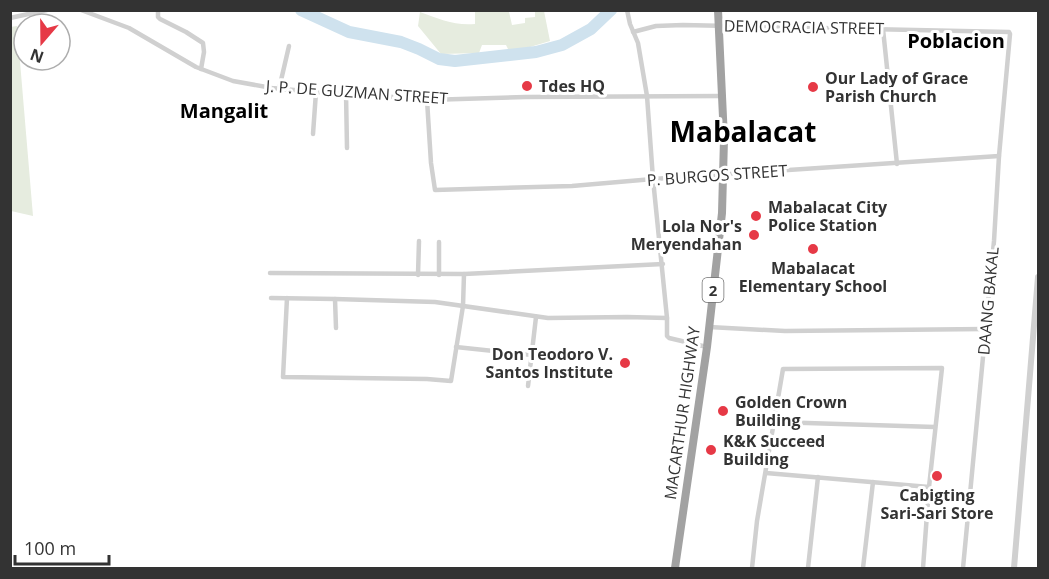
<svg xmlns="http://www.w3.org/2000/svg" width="1049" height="579" font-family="'Open Sans',sans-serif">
<rect width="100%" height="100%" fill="#fff"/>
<g fill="#e6ecdf">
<path d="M475,11l34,1 3,13 13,-2v-5l10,-1v-6h9l6,30 -40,12 -4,-8h-24l-3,8 -38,1 -23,-28 2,-14c19,7 35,14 55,12z"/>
<polygon points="17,26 33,216 11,211 10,27"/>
</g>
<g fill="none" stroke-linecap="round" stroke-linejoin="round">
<polyline stroke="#cfe2ee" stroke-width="12" points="301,10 349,32 401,42 419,49 439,59 455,61 536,52 562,45 591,29 611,10"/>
<g stroke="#d0d0d0" stroke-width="4.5">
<polyline points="81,10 129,28 196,67 233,81 272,88 316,92 360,94 427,100 525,97 721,96"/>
<polyline points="158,10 158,17 160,19 186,32 203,43 204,52 201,69"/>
<polyline points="627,10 630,24 638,43 647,96 653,179 667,318 667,336 669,338 707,347"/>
<polyline points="10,18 47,10"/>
<polyline points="883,29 897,164"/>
<polyline points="633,32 656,26 683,25 1009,32 1010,34 999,156 994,241 963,568"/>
<polyline points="279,89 289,46"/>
<polyline points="346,93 347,148"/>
<polyline points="427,100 431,163 435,190 572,186 653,179 999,156"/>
<polyline points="313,134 316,92"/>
<polyline points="439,242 439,275"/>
<polyline points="270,273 464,274 663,264"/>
<polyline points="418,275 419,241"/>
<polyline points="271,298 335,299 435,302 548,318 627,317 667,318"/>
<polyline points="287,298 283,377 427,379 451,381 463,306 464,274"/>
<polyline points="335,299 336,328"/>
<polyline points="709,327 785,331 985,329"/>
<polyline points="456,347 532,355"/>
<polyline points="528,386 536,317"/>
<polyline points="775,422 935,427"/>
<polyline points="766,473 929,487"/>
<polyline points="752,568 757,521 783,369 942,368 929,487 923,568"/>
<polyline points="808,568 818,477"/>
<polyline points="863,568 873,482"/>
</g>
<polyline stroke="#d0d0d0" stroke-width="6" points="1014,568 1038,277"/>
<polyline stroke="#a2a2a2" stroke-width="8" points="675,568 707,347 722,213 724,139 718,10"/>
</g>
<g fill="#e63946" stroke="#fff" stroke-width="2">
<circle cx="527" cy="86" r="6"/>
<circle cx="813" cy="87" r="6"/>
<circle cx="756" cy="216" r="6"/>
<circle cx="754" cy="235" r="6"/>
<circle cx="813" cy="249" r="6"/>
<circle cx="625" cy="363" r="6"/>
<circle cx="723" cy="411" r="6"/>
<circle cx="711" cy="450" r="6"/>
<circle cx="937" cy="476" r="6"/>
</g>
<g text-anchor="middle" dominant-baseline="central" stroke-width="6" stroke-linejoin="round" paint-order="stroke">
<rect fill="#fff" stroke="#707070" stroke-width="1.5" x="702.5" y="278" width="21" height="24" rx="4.5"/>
<g font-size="15" font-weight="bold" fill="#333">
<text x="713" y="290">2</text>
</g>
<g font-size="16" fill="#333" stroke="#fff">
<text transform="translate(804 27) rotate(1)">DEMOCRACIA STREET</text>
<text transform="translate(357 92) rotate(4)">J. P. DE GUZMAN STREET</text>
<text transform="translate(717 175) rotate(-4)">P. BURGOS STREET</text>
<text transform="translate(988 301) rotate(-85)">DAANG BAKAL</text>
<text transform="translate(682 413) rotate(-82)">MACARTHUR HIGHWAY</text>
</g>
<g font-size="16" font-weight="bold" fill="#333" stroke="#fff" text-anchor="start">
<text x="825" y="78">Our Lady of Grace<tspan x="825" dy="18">Parish Church</tspan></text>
<text x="539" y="86">Tdes HQ</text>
<text x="768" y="207">Mabalacat City<tspan x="768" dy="18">Police Station</tspan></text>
<text x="742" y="226" text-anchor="end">Lola Nor's<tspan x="742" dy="18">Meryendahan</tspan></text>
<text x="813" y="268" text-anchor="middle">Mabalacat<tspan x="813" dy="18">Elementary School</tspan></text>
<text x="613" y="354" text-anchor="end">Don Teodoro V.<tspan x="613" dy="18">Santos Institute</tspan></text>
<text x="735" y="402">Golden Crown<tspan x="735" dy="18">Building</tspan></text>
<text x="723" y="441">K&amp;K Succeed<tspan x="723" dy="18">Building</tspan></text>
<text x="937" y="495" text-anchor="middle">Cabigting<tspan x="937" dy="18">Sari-Sari Store</tspan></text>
</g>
<g font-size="20" font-weight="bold" fill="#000" stroke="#fff">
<text x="956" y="40">Poblacion</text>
<text x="224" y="110">Mangalit</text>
</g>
<g font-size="28" font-weight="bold" fill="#000" stroke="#fff">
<text x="743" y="131">Mabalacat</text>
</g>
</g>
<rect width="1049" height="579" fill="none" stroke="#333333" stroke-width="24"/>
<g transform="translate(42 42) rotate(200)"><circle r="28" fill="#ffffff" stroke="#adadad" stroke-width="1.5"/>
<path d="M0-4.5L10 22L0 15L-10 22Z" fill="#e63946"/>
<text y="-9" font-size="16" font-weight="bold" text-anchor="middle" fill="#333333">N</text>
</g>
<path d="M15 555v9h94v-9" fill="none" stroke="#333333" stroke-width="3"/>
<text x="24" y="555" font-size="18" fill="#333333" stroke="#ffffff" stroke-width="4.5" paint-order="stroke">100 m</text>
</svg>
